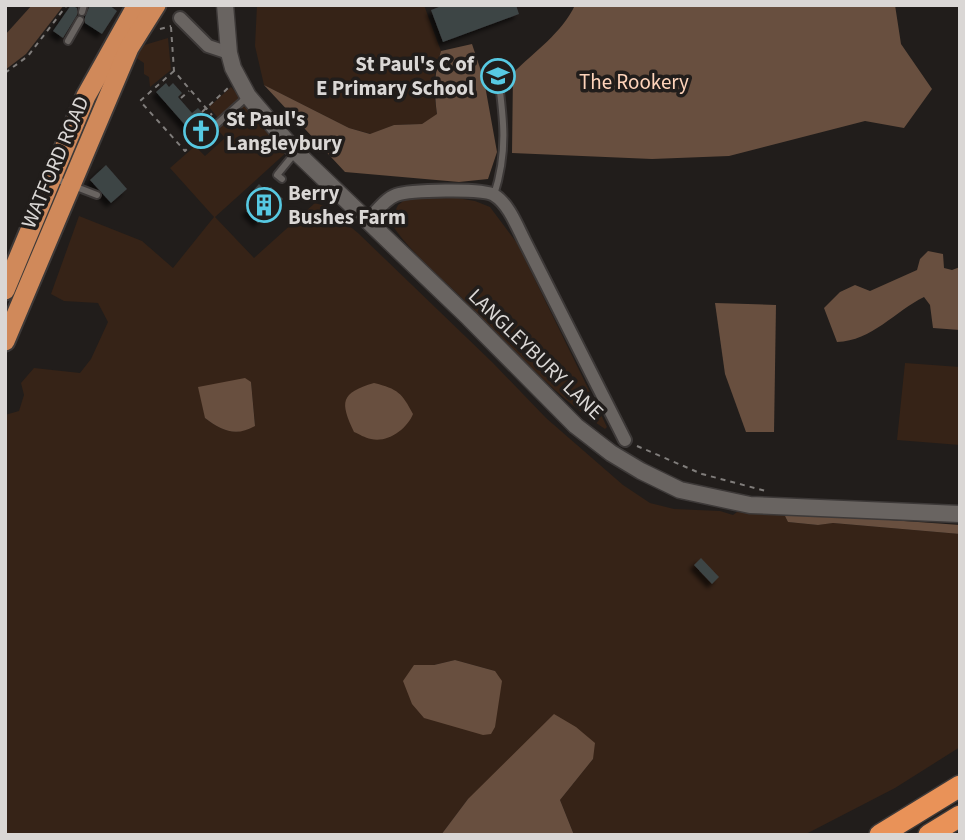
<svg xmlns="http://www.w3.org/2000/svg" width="965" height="840" font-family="'Source Sans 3',sans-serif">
<defs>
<filter id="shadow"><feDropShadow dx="-4.5" dy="4.5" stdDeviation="2" flood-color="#0009"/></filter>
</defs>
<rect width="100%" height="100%" fill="#211d1b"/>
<g fill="#362317" fill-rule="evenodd">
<polygon points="257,5 424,5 441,51 435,70 434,92 437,115 422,124 394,125 371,134 349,128 264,85 255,46"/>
<polygon points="168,38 171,70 150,87 149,77 144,74 144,63 135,57 141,46"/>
<polygon points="231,87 241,98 218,118 209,107"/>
<path d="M247,103l42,47 -74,67 39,41 61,-55 10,3 33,27 135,130 53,55 77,67 27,18 24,6 46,2 13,4 4,-3 42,3 6,1 3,6 29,3 16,-2 127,11v213l-65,41 -91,47h-230l-14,-35 33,-41 -125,40 -27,36h-436v-420l14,-4 5,-16 -3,-12 13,-15 46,5 11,-14 17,-37 -10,-19 -34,-2 -13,-7 28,-78 63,25 31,27 41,-51 -44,-49 25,-22 10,10 20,-18 -7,-8zM251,382l4,43c-19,12 -33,6 -50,-7zM455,660l40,11 -81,-6h20z"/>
<path d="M457,198l18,3 15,6 27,36 90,184 -2,2c-54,-36 -98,-86 -144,-132 -24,-23 -53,-47 -71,-75l8,-17 8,-6z"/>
<polygon points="905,363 960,367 960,445 897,440"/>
</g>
<g fill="#684f3f">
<path d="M575,5h320l6,39 31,45 -28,39 -39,-7 -136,35 -77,3 -140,-6 1,-80c20,-20 50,-41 62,-68z"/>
<path d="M472,44l12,36 13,72 -9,27 -29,3 -114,-10 -81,-87 85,43 21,6 24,-9 28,-1 15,-10c-3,-22 -3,-41 4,-63z"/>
<path d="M928,251l15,3 1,14 8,2 8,-3v63l-27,-2 -3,-23 -6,-8c-29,14 -52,44 -87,45l-13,-34 16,-16 15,-7 15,6 47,-21 3,-11z"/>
<polygon points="715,303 776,305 774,432 746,432 725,374"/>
<path d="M245,378l6,4 4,44c-19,11 -33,5 -50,-8l-7,-31z"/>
<path d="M374,383c24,6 28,10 39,31 -6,15 -25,29 -42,25 -6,-1 -12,-5 -17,-7 -14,-30 -14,-39 20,-49z"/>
<polygon points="792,513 960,525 960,534 833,523 818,525 788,522 785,516"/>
<polygon points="455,660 495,671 502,681 495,727 491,734 483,735 424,718 412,704 403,681 414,665 434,665"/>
<polygon points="554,714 576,727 595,743 593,759 560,800 574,835 441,835 468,799"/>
</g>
<polygon fill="#573f30" points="32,5 64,5 26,54 5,70 5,35"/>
<g fill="#3e4445" filter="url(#shadow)">
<polygon points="71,5 77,8 77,15 63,38 53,31"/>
<polygon points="90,5 109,5 117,11 102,34 85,23 85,17"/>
<polygon points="444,5 516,5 519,14 443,42 431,10"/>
<polygon points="166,83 169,87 173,83 182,93 178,97 192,113 198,108 205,115 198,121 202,126 193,134 156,92"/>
<polygon points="106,165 127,189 111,203 90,180"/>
<polygon points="259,184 266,191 271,187 283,199 258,223 246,211 258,199 252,192"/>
<polygon points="701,558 719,577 712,584 694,565"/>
</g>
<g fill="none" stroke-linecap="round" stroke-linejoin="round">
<g stroke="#3d3938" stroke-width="10">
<g id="service">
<polyline points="82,12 84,5"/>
<polyline points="68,41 80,20"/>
<polyline points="197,142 247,97"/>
<polyline points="53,178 97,195"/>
<polyline points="282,179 277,175 295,153"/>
<path d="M494,195c15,-46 9,-81 3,-127"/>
</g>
</g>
<g stroke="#3d3938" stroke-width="16">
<g id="minor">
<polyline points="180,18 208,46 229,53"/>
<path d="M368,220c8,-8 17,-21 28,-25 13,-5 87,-7 98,0 14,8 23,31 30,45l101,200"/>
</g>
</g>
<g stroke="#3d3938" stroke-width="19">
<polyline id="tertiary" points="225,5 229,53 233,68 248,96 294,150 469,318 576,426 611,453 641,471 680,490 750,505 960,514"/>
</g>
<g stroke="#3d3938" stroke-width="23">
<g id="trunk">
<polyline points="5,290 86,96 137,5"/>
<polyline points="5,341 129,48 156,5"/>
</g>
</g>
<g stroke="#3d3938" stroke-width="24">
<g id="motorway">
<polyline points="880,835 960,786"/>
<polyline points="929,835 960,816"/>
</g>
</g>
<g stroke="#807d7b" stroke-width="2" stroke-dasharray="5 5" stroke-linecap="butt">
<polyline points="171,27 174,71 212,115"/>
<polyline points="160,29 171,26"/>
<polyline points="174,71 140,101 185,151 189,147"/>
<polyline points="5,73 28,56 67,5"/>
<polyline points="181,98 189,91"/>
<polyline points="202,112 228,88"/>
<polyline points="637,446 702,474 766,491"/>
</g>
<use href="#service" stroke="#696461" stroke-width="6"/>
<use href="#minor" stroke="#696461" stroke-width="12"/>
<use href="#tertiary" stroke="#696461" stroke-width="16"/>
<use href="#trunk" stroke="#d0895a" stroke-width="19"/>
<use href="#motorway" stroke="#e99258" stroke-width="21"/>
</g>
<defs>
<g id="school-ring" transform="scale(1.75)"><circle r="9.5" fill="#211d1b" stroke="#57c9e2" stroke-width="1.5"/><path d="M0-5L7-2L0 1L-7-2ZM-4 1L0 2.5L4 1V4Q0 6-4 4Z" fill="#57c9e2"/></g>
<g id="church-ring" transform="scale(1.75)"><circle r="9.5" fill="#211d1b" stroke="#57c9e2" stroke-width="1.5"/><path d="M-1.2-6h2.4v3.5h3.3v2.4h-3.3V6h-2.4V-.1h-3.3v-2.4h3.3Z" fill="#57c9e2"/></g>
<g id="building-ring" transform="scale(1.75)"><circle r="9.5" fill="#211d1b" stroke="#57c9e2" stroke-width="1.5"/><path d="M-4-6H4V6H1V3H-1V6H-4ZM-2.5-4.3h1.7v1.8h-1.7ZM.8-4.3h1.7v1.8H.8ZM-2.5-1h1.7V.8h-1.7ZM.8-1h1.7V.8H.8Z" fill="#57c9e2"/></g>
</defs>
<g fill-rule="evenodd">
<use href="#school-ring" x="498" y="76"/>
<use href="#church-ring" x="201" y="131"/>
<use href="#building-ring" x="264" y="205"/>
</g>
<g text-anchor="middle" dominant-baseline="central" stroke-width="7" stroke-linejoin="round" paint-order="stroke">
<g font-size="21" font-weight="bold" fill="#dad7d5" stroke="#211d1b" text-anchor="start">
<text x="474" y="64" text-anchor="end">St Paul's C of<tspan x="474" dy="24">E Primary School</tspan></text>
<text x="226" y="119">St Paul's<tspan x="226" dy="24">Langleybury</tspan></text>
<text x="288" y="193">Berry<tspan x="288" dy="24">Bushes Farm</tspan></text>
</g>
<g font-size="21" fill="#fdd3ba" stroke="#211d1b">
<text x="634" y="82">The Rookery</text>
</g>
<g font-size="21" fill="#dad7d5" stroke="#211d1b">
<text transform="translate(55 162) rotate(-67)">WATFORD ROAD</text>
<text transform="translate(536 354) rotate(44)">LANGLEYBURY LANE</text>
</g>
</g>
<rect width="965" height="840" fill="none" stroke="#dad7d5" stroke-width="14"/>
</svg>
